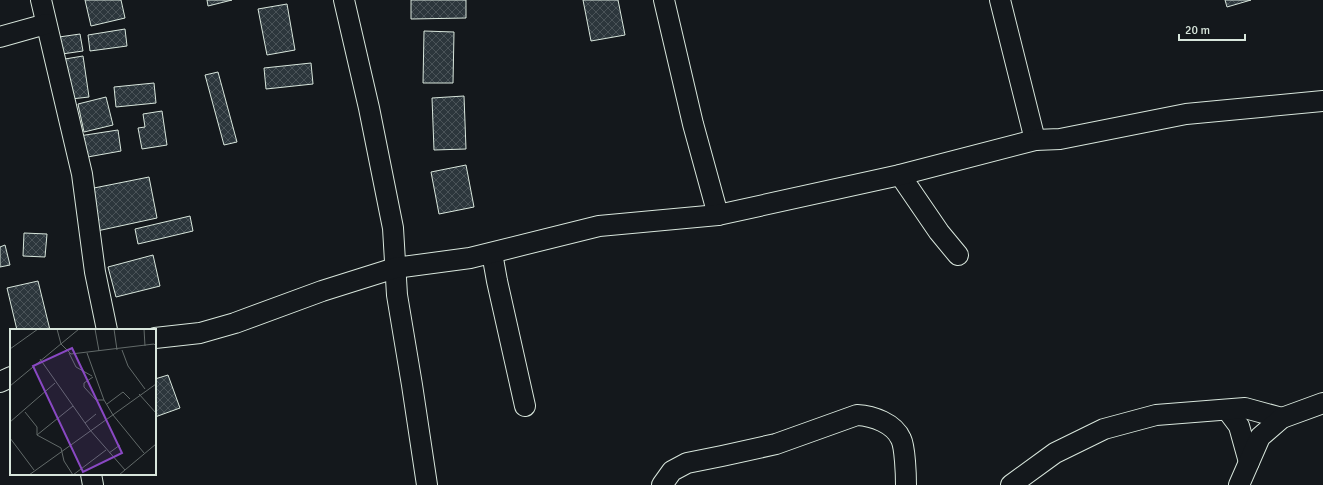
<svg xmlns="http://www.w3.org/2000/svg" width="1323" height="485" font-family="Signika,sans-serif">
<defs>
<pattern id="building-cross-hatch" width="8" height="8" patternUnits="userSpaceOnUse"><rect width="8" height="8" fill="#2c363c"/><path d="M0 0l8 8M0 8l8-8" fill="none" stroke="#4a5358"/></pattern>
</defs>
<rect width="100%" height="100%" fill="#14181c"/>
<g fill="url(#building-cross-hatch)" stroke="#d8e6dc">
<polygon points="85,0 121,0 125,18 91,26"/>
<polygon points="207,0 232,0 208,6"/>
<polygon points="411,0 466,0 466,18 411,19"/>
<polygon points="583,0 618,0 625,35 591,41"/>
<polygon points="1225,0 1251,0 1227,7"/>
<polygon points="287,4 295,50 267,55 258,9"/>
<polygon points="125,29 127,46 90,51 88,35"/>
<polygon points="424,31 454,32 453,83 423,83"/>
<polygon points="80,34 83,51 62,54 59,37"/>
<polygon points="83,56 89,97 71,99 65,59"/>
<polygon points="311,63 313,84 266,89 264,68"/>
<polygon points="218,72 237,142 224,145 205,75"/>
<polygon points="154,83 156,103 116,107 114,87"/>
<polygon points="464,96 466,149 434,150 432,98"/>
<polygon points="106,97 113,125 84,132 78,104"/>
<polygon points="162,111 167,145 142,149 138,128 145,127 143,114"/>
<polygon points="118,130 121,151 82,158 79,136"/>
<polygon points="466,165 474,207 439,214 431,172"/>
<polygon points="149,177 157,218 97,231 89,189"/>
<polygon points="190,216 193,231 138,244 135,229"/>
<polygon points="24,233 47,234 45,257 23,256"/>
<polygon points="5,245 10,265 0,267 0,247"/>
<polygon points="153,255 160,286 116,297 108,267"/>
<polygon points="38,281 50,330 17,330 7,288"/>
<polygon points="168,375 180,408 155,417 155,379"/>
</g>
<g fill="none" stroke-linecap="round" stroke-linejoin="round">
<g stroke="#d8e6dc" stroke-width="22">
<g id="minor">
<polyline points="41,0 82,174 95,272 107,330"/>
<polyline points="344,0 369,108 393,228 397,295 412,385 427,485"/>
<polyline points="664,0 693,124 718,215"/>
<polyline points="1000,0 1035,140"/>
<polyline points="0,37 46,24"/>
<polyline points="900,175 939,232 958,255"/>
<polyline points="492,253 497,281 525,406"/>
<polyline points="155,338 200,333 235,323 322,291 395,268 470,258 599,226 718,215 900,175 1035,140 1060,139 1186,114 1323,101"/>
<polyline points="0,382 11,377"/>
<polyline points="1227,410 1239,426 1249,462"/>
<polyline points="91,474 93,485"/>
<path d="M662,485l10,-14 15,-8 35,-7 54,-12 81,-29c16,1 37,8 44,24 4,8 5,36 5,46"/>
<polyline points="1011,485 1055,453 1104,429 1156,415 1245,408 1282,418"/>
<polyline points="1239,485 1260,437 1282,418 1323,403"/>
</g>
</g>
<use href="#minor" stroke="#14181c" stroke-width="20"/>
</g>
<g transform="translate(10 329)">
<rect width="146" height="146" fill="#14181c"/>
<path fill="none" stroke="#626a69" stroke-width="1" d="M47,0l4,15 10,10 83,-10 2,2M85,0l4,22M104,0l3,21M134,0l1,17M0,20l28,-20M112,21l6,16 17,23M59,24l7,14 16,9M77,24l17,47 9,15 31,38M30,30l50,71 35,40M83,48l-9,6v4l12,13h8M0,57l69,-57M129,65l17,19M97,75l16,-12 7,7M15,83l12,15v8l36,-29M0,93l45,-39M75,94l11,-9M27,106l24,13 3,13 9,14M0,109l24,32M99,124l11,-8M19,146l127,-91M63,146l33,-25M109,146l37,-31"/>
<path fill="#8948c3" fill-opacity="0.15" stroke="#8948c3" stroke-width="2" d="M62,19l50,105 -39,19 -50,-106z"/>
<rect width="146" height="146" fill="none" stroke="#d8e6dc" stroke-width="2"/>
</g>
<path d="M1179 34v6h66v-6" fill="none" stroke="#d8e6dc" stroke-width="2"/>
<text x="1185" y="34" font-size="12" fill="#d8e6dc" stroke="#14181c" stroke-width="3" paint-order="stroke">20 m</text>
</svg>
